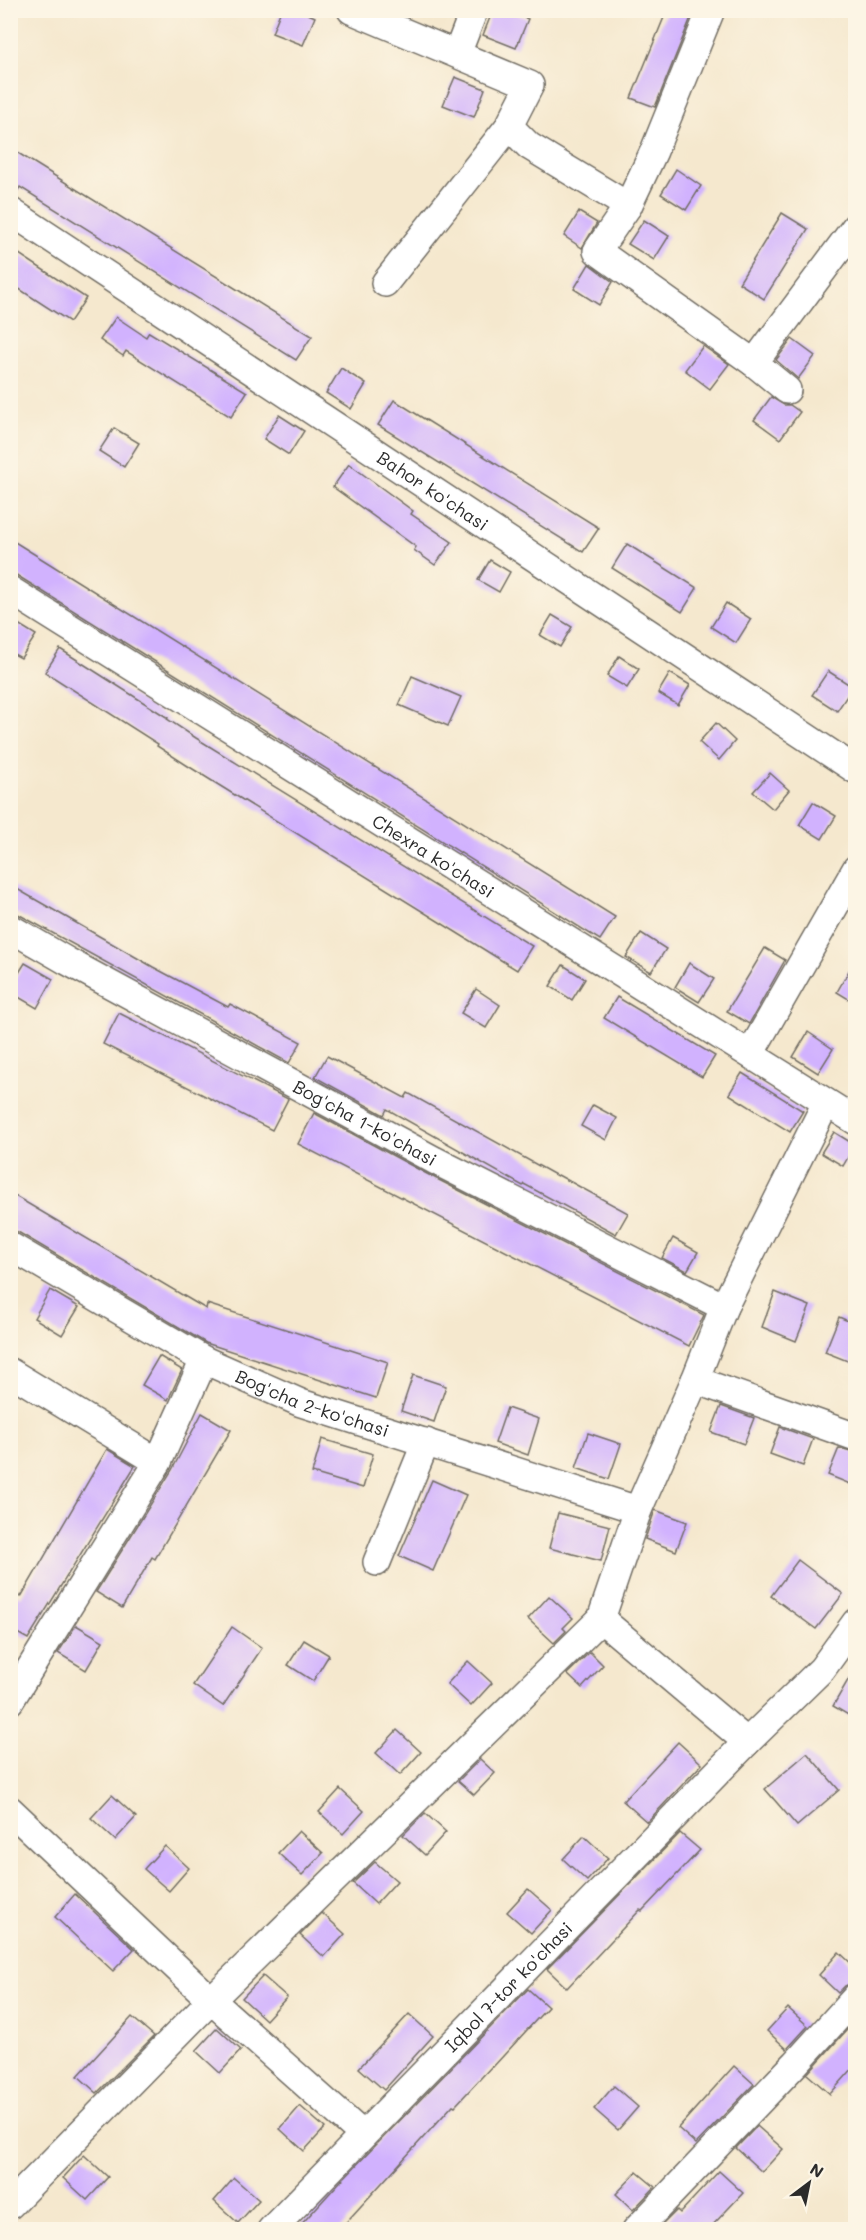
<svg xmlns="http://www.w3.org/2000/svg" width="866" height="2240" font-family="Mali,sans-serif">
<rect width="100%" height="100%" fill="#fcf5e5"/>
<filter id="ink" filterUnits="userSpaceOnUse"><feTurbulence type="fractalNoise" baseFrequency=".0167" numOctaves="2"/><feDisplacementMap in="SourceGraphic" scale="12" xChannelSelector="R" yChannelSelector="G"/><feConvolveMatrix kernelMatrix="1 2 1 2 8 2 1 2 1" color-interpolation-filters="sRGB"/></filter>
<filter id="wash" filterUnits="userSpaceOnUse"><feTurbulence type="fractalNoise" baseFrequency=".008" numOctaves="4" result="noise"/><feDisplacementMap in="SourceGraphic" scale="24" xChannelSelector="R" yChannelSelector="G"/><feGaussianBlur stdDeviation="1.35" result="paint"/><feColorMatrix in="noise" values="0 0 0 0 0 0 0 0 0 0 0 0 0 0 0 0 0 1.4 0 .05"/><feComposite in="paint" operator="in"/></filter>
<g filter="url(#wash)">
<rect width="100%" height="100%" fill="#f5e8ce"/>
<g id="blocks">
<g fill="#d1b2fe">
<polygon points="281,10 299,10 315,17 303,45 272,33"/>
<polygon points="493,10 507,10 528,19 516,48 483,35"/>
<polygon points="667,10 694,10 655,107 631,98"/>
<polygon points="455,77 485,89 474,117 443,105"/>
<polygon points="10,148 312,336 296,360 20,187 14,196 10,195"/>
<polygon points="676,169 701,186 686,210 661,194"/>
<polygon points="579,212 597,223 582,248 564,236"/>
<polygon points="782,213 808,229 764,299 739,283"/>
<polygon points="644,220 669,236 654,260 628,244"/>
<polygon points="10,248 86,298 70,322 10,283"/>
<polygon points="589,264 613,282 599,305 574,289"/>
<polygon points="116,317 146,337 149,332 247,392 231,417 126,351 123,356 100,340"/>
<polygon points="792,339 815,356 798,379 776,360"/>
<polygon points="703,346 729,364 710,389 685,370"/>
<polygon points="341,368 366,384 351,409 326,393"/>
<polygon points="771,397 784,405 790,405 800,412 780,439 754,420"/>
<polygon points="394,400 599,528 583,552 378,425"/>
<polygon points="279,415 304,431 289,455 264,439"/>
<polygon points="114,428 139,443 124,467 99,451"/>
<polygon points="349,464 413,511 411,514 452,542 435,565 414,550 416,547 333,487"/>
<polygon points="10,539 615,917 600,940 10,571"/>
<polygon points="627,544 697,588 682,612 612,568"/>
<polygon points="490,560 510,572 499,592 478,580"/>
<polygon points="726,603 751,619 736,643 711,627"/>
<polygon points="552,615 572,627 560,647 540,635"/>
<polygon points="10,619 36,635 21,658 10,652"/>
<polygon points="60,649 168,718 167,719 196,738 532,946 517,970 188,766 157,746 158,744 45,672"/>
<polygon points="619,656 639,669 627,688 607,676"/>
<polygon points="828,671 853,687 837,711 812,695"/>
<polygon points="670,673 690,685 678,705 658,693"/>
<polygon points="412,676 461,697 448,726 399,705"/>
<polygon points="716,723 735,741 719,760 699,742"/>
<polygon points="770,773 789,790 773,809 753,792"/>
<polygon points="813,802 836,816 822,839 799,825"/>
<polygon points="10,885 153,967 228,1007 230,1004 301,1042 289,1063 18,914 10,912"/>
<polygon points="641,933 666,949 651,972 626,957"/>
<polygon points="765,948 785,960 749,1024 727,1011"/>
<polygon points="855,960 855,1003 837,992"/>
<polygon points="25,963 53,979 37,1008 10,992 10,987"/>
<polygon points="689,963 714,979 699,1002 675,987"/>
<polygon points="563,965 585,979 572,1000 550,986"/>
<polygon points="476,989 500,1005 486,1028 461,1013"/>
<polygon points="617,997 715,1056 702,1077 604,1018"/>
<polygon points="119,1013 288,1099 272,1130 103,1044"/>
<polygon points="808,1032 833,1049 818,1073 793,1057"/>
<polygon points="327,1056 405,1098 408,1093 557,1176 558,1175 628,1213 616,1234 524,1184 523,1186 387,1109 384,1115 315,1077"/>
<polygon points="742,1073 803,1111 790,1132 729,1094"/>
<polygon points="593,1105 617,1118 606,1140 581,1126"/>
<polygon points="314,1113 427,1174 704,1315 689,1346 298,1144"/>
<polygon points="834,1132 855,1145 843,1166 821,1153"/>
<polygon points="10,1193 206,1309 207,1304 388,1362 376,1398 206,1343 18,1232 10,1230"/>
<polygon points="673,1238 698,1252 687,1271 662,1258"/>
<polygon points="50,1290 79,1307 62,1335 34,1318"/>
<polygon points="775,1292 810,1306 796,1341 762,1327"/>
<polygon points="839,1317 855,1324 855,1364 825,1352"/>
<polygon points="159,1356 182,1370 168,1400 142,1385"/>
<polygon points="413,1375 446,1386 434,1422 401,1411"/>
<polygon points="721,1406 754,1418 744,1444 711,1432"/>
<polygon points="507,1408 539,1419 528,1455 495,1443"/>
<polygon points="202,1413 231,1430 155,1559 152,1557 122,1608 96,1592 172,1470"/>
<polygon points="780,1427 813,1439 803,1466 770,1454"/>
<polygon points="588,1433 621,1444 609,1479 576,1468"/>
<polygon points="322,1439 373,1454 363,1488 312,1473"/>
<polygon points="839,1448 855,1452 855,1486 828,1475"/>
<polygon points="107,1449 135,1466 28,1639 10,1629 10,1604 16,1594 21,1597"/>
<polygon points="432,1480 466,1495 433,1571 399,1556"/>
<polygon points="655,1510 687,1522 676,1551 645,1539"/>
<polygon points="558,1513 610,1526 601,1561 549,1548"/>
<polygon points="798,1560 843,1594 816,1629 771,1596"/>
<polygon points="549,1596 573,1618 563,1628 566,1631 554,1643 528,1619"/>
<polygon points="76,1625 103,1641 86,1670 58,1653"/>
<polygon points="232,1627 262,1648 223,1706 193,1685"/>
<polygon points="304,1640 329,1655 313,1681 288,1665"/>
<polygon points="590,1652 603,1665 582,1688 567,1674"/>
<polygon points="468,1661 492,1683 471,1706 447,1684"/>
<polygon points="855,1668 855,1719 833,1706"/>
<polygon points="397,1730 421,1752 400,1775 376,1753"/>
<polygon points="678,1742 702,1764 647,1822 623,1801"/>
<polygon points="807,1753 839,1790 797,1826 765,1789"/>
<polygon points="480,1759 495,1773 474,1795 458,1781"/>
<polygon points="340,1789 364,1811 343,1834 319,1812"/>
<polygon points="112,1795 136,1817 115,1840 91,1818"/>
<polygon points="425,1813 446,1832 425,1855 403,1835"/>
<polygon points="299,1831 323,1853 302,1875 278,1853"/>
<polygon points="680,1833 700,1850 642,1911 640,1910 567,1988 547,1969"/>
<polygon points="584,1836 608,1858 587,1881 563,1859"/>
<polygon points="165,1846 189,1868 169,1891 144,1869"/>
<polygon points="375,1862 397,1881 376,1904 353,1883"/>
<polygon points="528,1889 552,1910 531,1933 507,1912"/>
<polygon points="75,1894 134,1949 113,1971 55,1917"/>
<polygon points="322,1913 345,1934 324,1957 300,1935"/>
<polygon points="839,1952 855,1967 855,1982 845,1986 838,1993 819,1975"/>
<polygon points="263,1976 287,1997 266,2020 242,1998"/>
<polygon points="528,1989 548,2007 493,2067 492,2066 455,2106 453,2105 340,2229 297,2229 338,2184"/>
<polygon points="788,2008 808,2026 787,2049 767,2031"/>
<polygon points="409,2014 433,2036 384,2090 359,2068"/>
<polygon points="132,2017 154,2036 97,2093 78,2076"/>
<polygon points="855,2021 855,2066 830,2094 807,2074"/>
<polygon points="217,2028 241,2050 220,2073 196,2051"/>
<polygon points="734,2066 754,2084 696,2144 678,2128"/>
<polygon points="614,2086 638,2107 618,2130 594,2109"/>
<polygon points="300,2106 325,2128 304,2151 280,2129"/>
<polygon points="757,2126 783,2149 762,2172 736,2148"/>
<polygon points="84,2155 108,2177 87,2200 63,2178"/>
<polygon points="719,2171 743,2193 709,2229 658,2229 677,2210 680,2213"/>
<polygon points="637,2172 655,2187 633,2210 616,2194"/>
<polygon points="234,2178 259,2200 238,2223 214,2201"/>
</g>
</g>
</g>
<g filter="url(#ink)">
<use href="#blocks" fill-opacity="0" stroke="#726d64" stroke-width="1.5"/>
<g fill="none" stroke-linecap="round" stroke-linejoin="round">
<g stroke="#726d64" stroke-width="30">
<g id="minor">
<polyline points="351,10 530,85 509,126 529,146 628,206"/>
<polyline points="711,10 654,151 628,206 597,251 754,363 787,390"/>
<polyline points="457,54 474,10"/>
<path id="s1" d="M10,211l846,559"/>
<polyline points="385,283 509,126"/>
<polyline points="754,363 856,226"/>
<path id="s2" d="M10,590l846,531"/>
<path id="s3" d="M10,928l57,33 367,199 290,147"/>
<polyline points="750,1054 856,869"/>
<path id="s4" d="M10,1246l194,114 97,43 337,107"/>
<polyline points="10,1372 158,1462"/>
<polyline points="695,1380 856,1437"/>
<polyline points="377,1562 426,1442"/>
<polyline points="601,1619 747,1742"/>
<polyline points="10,1701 158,1462 204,1360"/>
<polyline points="10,1810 211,2000 363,2135"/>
<polyline points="10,2205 211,2000 601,1619 638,1510 695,1380 724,1307 826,1103"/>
<path id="s5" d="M271,2230l476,-488 75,-73 34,-47"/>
<polyline points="636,2230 796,2063 856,1997"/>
</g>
</g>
<use href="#minor" stroke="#fff" stroke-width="27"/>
</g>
</g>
<g text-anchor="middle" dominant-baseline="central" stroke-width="5" stroke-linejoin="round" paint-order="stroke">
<g font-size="18" fill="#2b2b2b" stroke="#fcf5e5">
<text stroke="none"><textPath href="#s1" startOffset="507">Bahor ko'chasi</textPath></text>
<text stroke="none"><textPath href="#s2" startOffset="500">Chexra ko'chasi</textPath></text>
<text stroke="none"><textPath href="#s3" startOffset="405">Bog'cha 1-ko'chasi</textPath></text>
<text stroke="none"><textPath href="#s4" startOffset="342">Bog'cha 2-ko'chasi</textPath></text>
<text stroke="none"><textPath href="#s5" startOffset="340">Iqbol 7-tor ko'chasi</textPath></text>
</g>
</g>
<rect width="866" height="2240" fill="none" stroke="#fcf5e5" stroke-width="36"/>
<g transform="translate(809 2183) rotate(32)" stroke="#fcf5e5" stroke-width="4.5" paint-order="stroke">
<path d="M0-4.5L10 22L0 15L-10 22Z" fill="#2b2b2b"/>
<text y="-9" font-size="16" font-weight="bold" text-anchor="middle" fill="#2b2b2b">N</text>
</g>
</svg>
